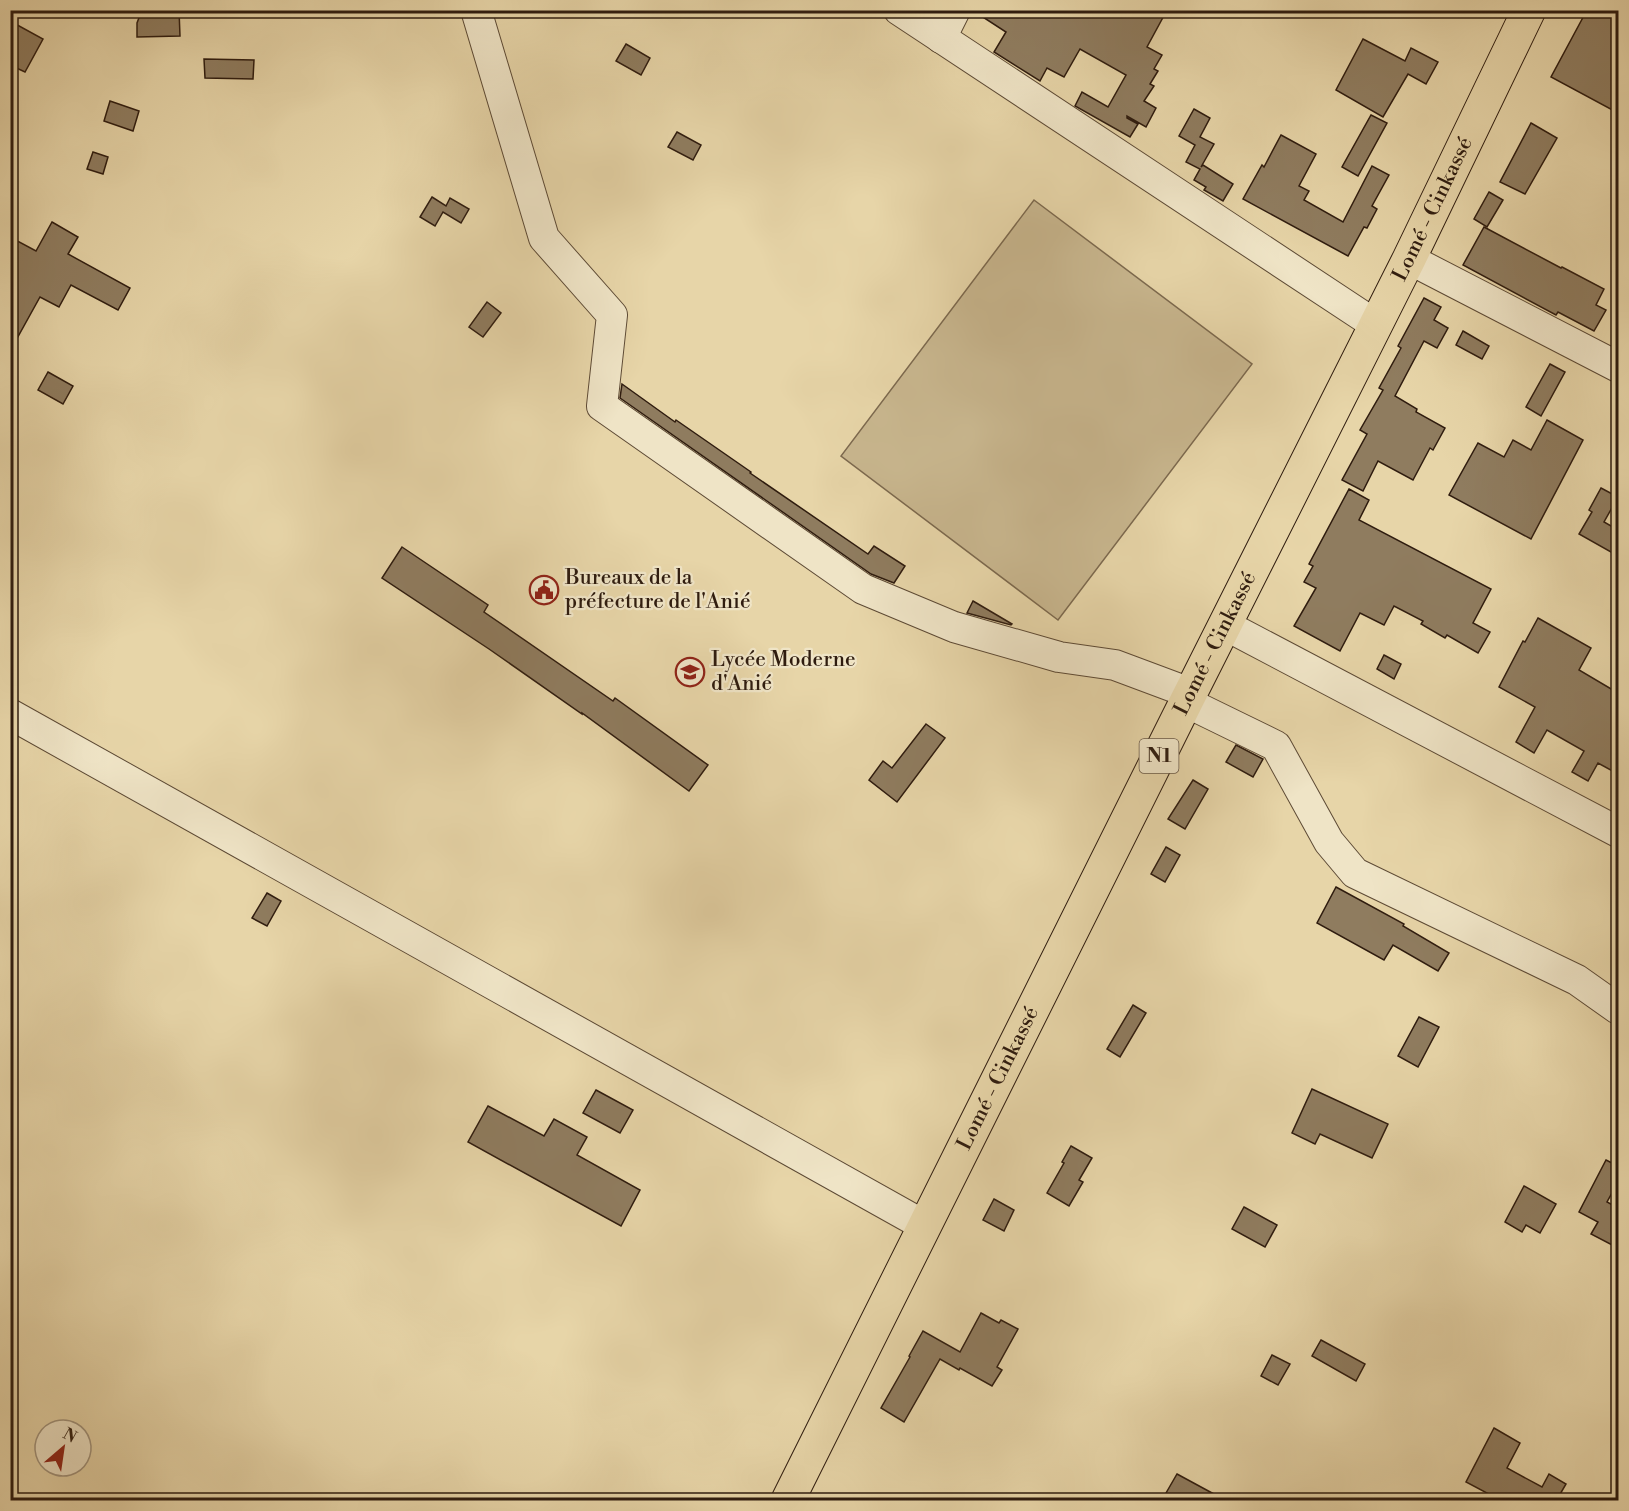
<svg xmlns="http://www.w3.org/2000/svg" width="1629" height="1511" font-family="'Libre Bodoni',serif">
<rect width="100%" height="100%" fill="#e7d5a8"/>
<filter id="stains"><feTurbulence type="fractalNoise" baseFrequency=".00333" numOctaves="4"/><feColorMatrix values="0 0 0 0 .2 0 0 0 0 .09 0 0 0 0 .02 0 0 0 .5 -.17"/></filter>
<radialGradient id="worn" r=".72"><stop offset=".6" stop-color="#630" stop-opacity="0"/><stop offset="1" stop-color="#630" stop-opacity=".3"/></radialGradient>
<polygon fill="#c8b68e" stroke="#7c694e" stroke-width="1.5" points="1034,200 1252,364 1058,620 841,456"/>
<g fill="#8f7c5f" stroke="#2f1c0f" stroke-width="1.5">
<polygon points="142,10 179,10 180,36 137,37 137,23"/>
<polygon points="972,10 1167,10 1147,47 1162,55 1154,69 1158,71 1150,84 1154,86 1144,101 1156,108 1146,127 1127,116 1127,118 1138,124 1130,137 1075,106 1082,92 1108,107 1126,75 1080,49 1064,77 1047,68 1040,81 994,52 1006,32"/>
<polygon points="1587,10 1618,10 1618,113 1551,77"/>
<polygon points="10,21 43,39 25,72 10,65"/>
<polygon points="1363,39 1405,61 1411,48 1438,62 1426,84 1408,74 1383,117 1336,90"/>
<polygon points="626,44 650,58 641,75 616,61"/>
<polygon points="204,59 254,60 253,79 205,78"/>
<polygon points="110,101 139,111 133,131 104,121"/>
<polygon points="1194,109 1210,118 1200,137 1214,144 1201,167 1203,165 1233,184 1223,201 1204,190 1206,187 1194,180 1200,169 1186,162 1195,145 1179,136"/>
<polygon points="1371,115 1387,123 1358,176 1342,167"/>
<polygon points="1531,123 1557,138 1525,194 1500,182"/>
<polygon points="677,132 701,145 693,160 668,147"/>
<polygon points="1281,135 1316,154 1299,186 1309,191 1304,200 1343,222 1372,166 1389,175 1372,206 1377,209 1367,228 1364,227 1348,256 1243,199 1262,165 1264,167"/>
<polygon points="93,152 108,157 103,174 87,169"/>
<polygon points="1489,192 1503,200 1487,227 1474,219"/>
<polygon points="432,197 446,206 450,198 469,209 461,223 443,212 435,226 420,217"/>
<polygon points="52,222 78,237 68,254 130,288 118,310 71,285 59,307 40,297 10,351 10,237 36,251"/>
<polygon points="1484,227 1561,268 1562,267 1604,289 1596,305 1606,310 1594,331 1558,312 1556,315 1463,265"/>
<polygon points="1424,298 1441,307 1434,320 1448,328 1437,348 1424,341 1395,396 1417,409 1416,412 1445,428 1433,450 1430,448 1413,480 1378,461 1363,491 1342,480 1367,434 1360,430 1383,390 1379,388 1401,348 1398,346"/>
<polygon points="487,302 501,313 483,337 469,327"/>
<polygon points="1463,331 1489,346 1482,359 1456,345"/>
<polygon points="1550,364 1565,372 1541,416 1526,407"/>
<polygon points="48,372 73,386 63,404 38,390"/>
<polygon points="622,384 675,422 676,420 751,472 750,473 868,554 874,546 905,566 894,583 871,574 620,398"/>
<polygon points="1547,420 1583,440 1531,539 1449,495 1478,443 1504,457 1513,440 1531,450"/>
<polygon points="1601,488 1618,497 1604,522 1618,530 1618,556 1579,534 1592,512 1589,510"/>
<polygon points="1349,489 1369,500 1359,520 1491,589 1473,623 1490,632 1478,653 1447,635 1445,638 1421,624 1423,621 1394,606 1384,625 1360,613 1340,651 1294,626 1316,588 1304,582 1313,566 1309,564"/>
<polygon points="402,547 488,605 484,612 613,701 615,698 708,765 689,791 582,713 582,714 489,649 382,578"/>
<polygon points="973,601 1012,624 1011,625 967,613"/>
<polygon points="1538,618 1591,648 1579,670 1618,693 1618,774 1598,763 1588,781 1572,772 1584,751 1547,730 1534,753 1516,742 1535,707 1499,687 1523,641 1525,642"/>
<polygon points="1384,655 1401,664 1394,679 1377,669"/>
<polygon points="926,724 945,738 897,802 869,780 883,761 892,768"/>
<polygon points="1236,745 1263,759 1253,777 1226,762"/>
<polygon points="1193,780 1208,789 1185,829 1168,819"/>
<polygon points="1166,847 1180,855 1165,882 1151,874"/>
<polygon points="1336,887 1404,924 1403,926 1449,953 1438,971 1393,945 1384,960 1317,923"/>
<polygon points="267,893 281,901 267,926 252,918"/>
<polygon points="1133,1005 1146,1013 1120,1057 1107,1049"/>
<polygon points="1419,1017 1439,1027 1418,1067 1398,1056"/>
<polygon points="1312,1089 1388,1124 1372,1158 1320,1134 1315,1144 1292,1133"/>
<polygon points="596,1090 633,1110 620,1133 583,1113"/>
<polygon points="488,1106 544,1136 554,1119 587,1137 577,1155 640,1190 621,1226 468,1142"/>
<polygon points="1071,1146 1092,1158 1079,1180 1083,1182 1069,1206 1047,1193 1064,1163 1062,1162"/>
<polygon points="1606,1160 1618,1166 1618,1182 1607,1202 1618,1208 1618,1237 1614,1246 1591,1234 1598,1222 1579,1212"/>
<polygon points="1524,1186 1556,1204 1540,1233 1526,1225 1522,1232 1505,1222"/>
<polygon points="994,1199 1014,1210 1004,1231 983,1220"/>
<polygon points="1244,1207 1277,1225 1265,1247 1232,1229"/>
<polygon points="981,1313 999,1323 1001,1320 1018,1329 997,1367 1002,1370 992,1386 960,1368 959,1370 940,1359 904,1422 881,1408 910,1357 909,1356 923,1331 960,1352"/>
<polygon points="1321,1340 1365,1364 1356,1381 1312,1356"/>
<polygon points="1272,1355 1290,1364 1278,1385 1261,1376"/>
<polygon points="1494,1428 1520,1443 1507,1468 1542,1487 1549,1474 1566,1484 1559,1496 1567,1500 1500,1500 1466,1482"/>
<polygon points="1177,1474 1225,1500 1162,1500"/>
</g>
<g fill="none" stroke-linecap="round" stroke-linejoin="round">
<g stroke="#5d4a35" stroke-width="32">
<g id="minor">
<polyline points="476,10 544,238 612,315 602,406 863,589 954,627 1059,657 1115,665 1190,693"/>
<polyline points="899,10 1376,325"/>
<polyline points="941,38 955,10"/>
<polyline points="1409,259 1618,367"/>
<polyline points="1225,625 1618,832"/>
<polyline points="1186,702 1276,746 1329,842 1355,873 1577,980 1618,1009"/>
<polyline points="10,714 925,1226"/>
</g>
</g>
<g stroke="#2f1c0f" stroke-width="35">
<g id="highway">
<path id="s1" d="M788,1500l398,-798 223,-443 120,-249"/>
</g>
</g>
<use href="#minor" stroke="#efe4c6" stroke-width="30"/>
<use href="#highway" stroke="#e7d5a8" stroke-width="33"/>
</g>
<defs>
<g id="civic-ring" transform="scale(1.5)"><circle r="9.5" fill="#efe4c6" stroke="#8f2418" stroke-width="1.5"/><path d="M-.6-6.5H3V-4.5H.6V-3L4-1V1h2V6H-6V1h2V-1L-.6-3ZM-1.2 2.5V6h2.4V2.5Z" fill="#8f2418"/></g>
<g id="school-ring" transform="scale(1.5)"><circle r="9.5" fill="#efe4c6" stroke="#8f2418" stroke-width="1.5"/><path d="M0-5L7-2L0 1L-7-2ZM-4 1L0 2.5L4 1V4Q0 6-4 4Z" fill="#8f2418"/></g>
</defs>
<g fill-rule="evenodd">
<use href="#civic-ring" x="544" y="590"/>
<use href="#school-ring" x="690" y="672"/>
</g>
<g text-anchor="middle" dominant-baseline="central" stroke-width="4.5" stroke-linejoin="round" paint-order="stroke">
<rect fill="#efe4c6" stroke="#695846" stroke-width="1.5" x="1139.5" y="739" width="39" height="34" rx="4.5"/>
<g font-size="20" font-weight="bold" fill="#2f1c0f">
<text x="1159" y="756">N1</text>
</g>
<g font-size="21" fill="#2f1c0f" stroke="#efe4c6">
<text stroke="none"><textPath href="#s1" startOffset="1443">Lomé - Cinkassé</textPath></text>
<text stroke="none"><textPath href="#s1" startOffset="957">Lomé - Cinkassé</textPath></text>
<text stroke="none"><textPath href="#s1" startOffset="471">Lomé - Cinkassé</textPath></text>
</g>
<g font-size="21" fill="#2f1c0f" stroke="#efe4c6" text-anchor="start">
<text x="565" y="578">Bureaux de la<tspan x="565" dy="24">préfecture de l'Anié</tspan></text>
<text x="711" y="660">Lycée Moderne<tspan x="711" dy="24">d'Anié</tspan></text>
</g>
</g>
<rect width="1629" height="1511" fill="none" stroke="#e7d5a8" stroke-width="36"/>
<rect x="12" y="12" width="1605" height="1487" fill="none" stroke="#2f1c0f" stroke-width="3"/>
<rect x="18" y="18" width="1593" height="1475" fill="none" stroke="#2f1c0f" stroke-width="1.5"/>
<g transform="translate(63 1448) rotate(29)"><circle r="28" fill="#efe4c6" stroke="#a2947d" stroke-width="1.5"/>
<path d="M0-4.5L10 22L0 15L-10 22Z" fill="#8f2418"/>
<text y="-9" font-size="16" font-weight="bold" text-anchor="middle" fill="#2f1c0f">N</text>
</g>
<rect width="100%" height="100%" filter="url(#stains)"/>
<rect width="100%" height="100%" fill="url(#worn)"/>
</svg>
